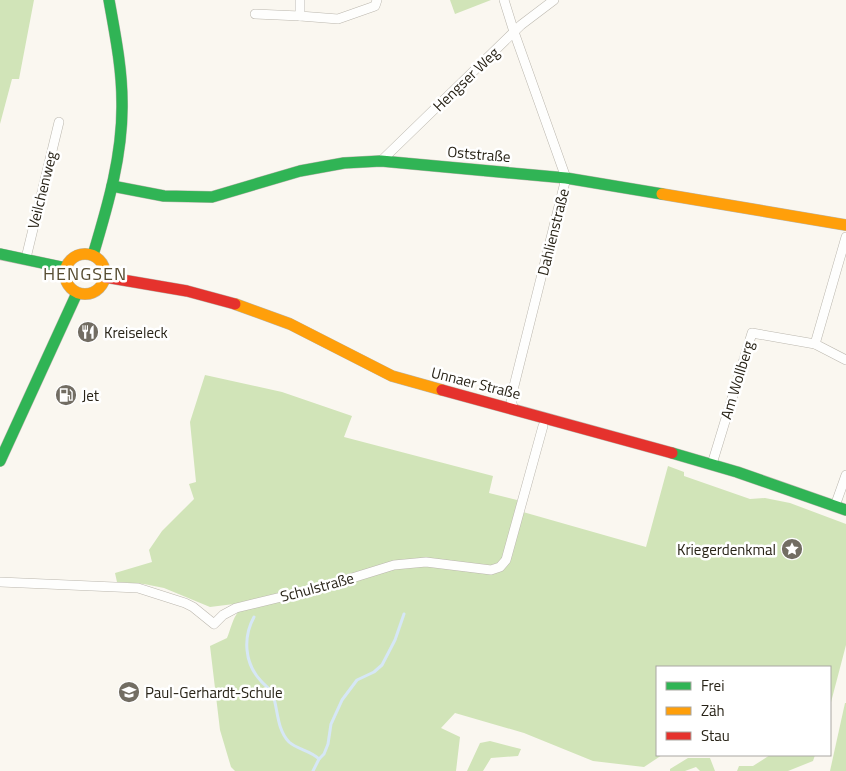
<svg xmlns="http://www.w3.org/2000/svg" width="846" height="771" font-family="'Titillium Web',sans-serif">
<rect width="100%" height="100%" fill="#faf7f0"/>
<g fill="#d1e4b8">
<polygon points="0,0 34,0 19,79 12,79 0,124"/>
<polygon points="450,0 491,0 455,14"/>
<path d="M205,375l77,17 70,24 -8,21 149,39 -4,17 28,7 6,12 123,35 22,-81 16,6v4l66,23 15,-1 25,5 56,21v121l-16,61v-39h-173v88h5l-18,12 -51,-6 -69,-28 -69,-20 -14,15 19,9 -4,34h-221l-4,-4 -11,-37 -10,-84 17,-8c4,-9 5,-19 12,-27l66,-24 -71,17 -24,3 -46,-19 -20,-4 -27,-2 -2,-9 37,-11 -3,-12 13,-19 32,-32 -5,-15 7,-2 -6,-60z"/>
<polygon points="845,703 846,703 846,771 830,771"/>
<polygon points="490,741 521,749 518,756 491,758 483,771 467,771 480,743"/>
<polygon points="770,755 815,755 813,761 788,771 737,771 739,766 753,766"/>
<polygon points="688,758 710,758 715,771 700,771 696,767 685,771 670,771 670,769"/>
</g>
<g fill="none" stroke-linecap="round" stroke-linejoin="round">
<g stroke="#d6e7f6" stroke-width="3">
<path d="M254,617c-11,20 -10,46 7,64 4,5 10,8 12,14 5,15 4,35 16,47 9,8 21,8 30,17"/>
<polyline points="313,771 319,759 324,754 328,744 331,724 342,700 357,680 374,672 382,665 395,640 404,614"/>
</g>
<g stroke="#bbb7ae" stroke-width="10">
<g id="street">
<polyline points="300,0 300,16 338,19 375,6 377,0"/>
<polyline points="504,0 514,32 566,178 511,398 513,408"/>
<polyline points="255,14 300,16"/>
<polyline points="381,161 521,25 554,0"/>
<polyline points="26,258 59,122"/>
<polyline points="815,344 846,237"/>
<polyline points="712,464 752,333 815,344 846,360"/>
<polyline points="835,506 846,475"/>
<polyline points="0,582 138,588 185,603 193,607 214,624 223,615 236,608 323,587 394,565 426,562 491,570 500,567 506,560 543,426"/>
</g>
</g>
<g stroke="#bbb7ae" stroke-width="12">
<g id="fast">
<polyline points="112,186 164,196 212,197 300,171 344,163 381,161 566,178 662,194"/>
<polyline points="0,254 66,268"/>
<path d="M93,255c15,-50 30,-101 29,-153 0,-34 -7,-68 -13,-102"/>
<polyline points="672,453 737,472 846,510"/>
<polyline points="0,461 77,293"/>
</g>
</g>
<g stroke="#bbb7ae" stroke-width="12">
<g id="slow">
<polyline points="662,194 846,225"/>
<circle cx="85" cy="274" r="20"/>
<polyline points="235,304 290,324 392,376 442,390"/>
</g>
</g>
<g stroke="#bbb7ae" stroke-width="12">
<g id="jam">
<polyline points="105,277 187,291 235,304"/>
<polyline points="442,390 672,453"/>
</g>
</g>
<use href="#street" stroke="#fefefd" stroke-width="9"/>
<use href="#fast" stroke="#30b455" stroke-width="11"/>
<use href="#slow" stroke="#ff9f0a" stroke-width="11"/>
<use href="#jam" stroke="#e5322d" stroke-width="11"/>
</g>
<defs>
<g id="restaurant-disc" transform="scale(1.125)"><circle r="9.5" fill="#726d63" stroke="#fff"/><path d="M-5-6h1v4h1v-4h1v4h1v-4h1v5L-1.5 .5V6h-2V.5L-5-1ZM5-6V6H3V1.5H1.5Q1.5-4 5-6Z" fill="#fff"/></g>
<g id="fuel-disc" transform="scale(1.125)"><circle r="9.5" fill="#726d63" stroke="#fff"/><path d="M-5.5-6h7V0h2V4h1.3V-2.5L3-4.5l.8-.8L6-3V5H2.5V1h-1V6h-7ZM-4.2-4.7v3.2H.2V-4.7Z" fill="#fff"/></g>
<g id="sight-disc" transform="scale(1.125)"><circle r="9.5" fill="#726d63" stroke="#fff"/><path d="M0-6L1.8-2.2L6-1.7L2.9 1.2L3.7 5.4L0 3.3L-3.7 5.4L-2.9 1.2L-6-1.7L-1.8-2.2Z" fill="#fff"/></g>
<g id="school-disc" transform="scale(1.125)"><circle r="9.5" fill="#726d63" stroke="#fff"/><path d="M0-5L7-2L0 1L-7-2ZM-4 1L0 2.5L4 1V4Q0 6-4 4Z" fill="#fff"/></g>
</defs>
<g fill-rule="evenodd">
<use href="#restaurant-disc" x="88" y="332"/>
<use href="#fuel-disc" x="66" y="395"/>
<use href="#sight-disc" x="792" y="549"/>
<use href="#school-disc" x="129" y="692"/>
</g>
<g text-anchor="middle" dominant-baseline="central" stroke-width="5" stroke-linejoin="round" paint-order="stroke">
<g font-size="15" fill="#282317" stroke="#fff">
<text transform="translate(466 79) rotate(-44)">Hengser Weg</text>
<text transform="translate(479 154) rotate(5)">Oststraße</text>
<text transform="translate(42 190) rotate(-76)">Veilchenweg</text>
<text transform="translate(553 232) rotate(-76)">Dahlienstraße</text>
<text transform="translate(737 380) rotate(-73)">Am Wollberg</text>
<text transform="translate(476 383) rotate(14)">Unnaer Straße</text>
<text transform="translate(317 587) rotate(-15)">Schulstraße</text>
</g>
<g font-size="15" fill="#282317" stroke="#fff" text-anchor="start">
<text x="104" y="332">Kreiseleck</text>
<text x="82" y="395">Jet</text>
<text x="776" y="549" text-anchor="end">Kriegerdenkmal</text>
<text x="145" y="692">Paul-Gerhardt-Schule</text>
</g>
<g font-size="18" letter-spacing="1" fill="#584d32" stroke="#fff">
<text x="85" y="273">HENGSEN</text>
</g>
</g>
<rect x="656" y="666" width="175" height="90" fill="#ffffff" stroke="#a9a7a2"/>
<rect x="666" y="682" width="25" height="8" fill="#30b455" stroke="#a9a7a2"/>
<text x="701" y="691" font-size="15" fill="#282317">Frei</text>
<rect x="666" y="707" width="25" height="8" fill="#ff9f0a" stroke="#a9a7a2"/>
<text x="701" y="716" font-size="15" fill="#282317">Zäh</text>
<rect x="666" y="732" width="25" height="8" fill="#e5322d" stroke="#a9a7a2"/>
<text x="701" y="741" font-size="15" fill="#282317">Stau</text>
</svg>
